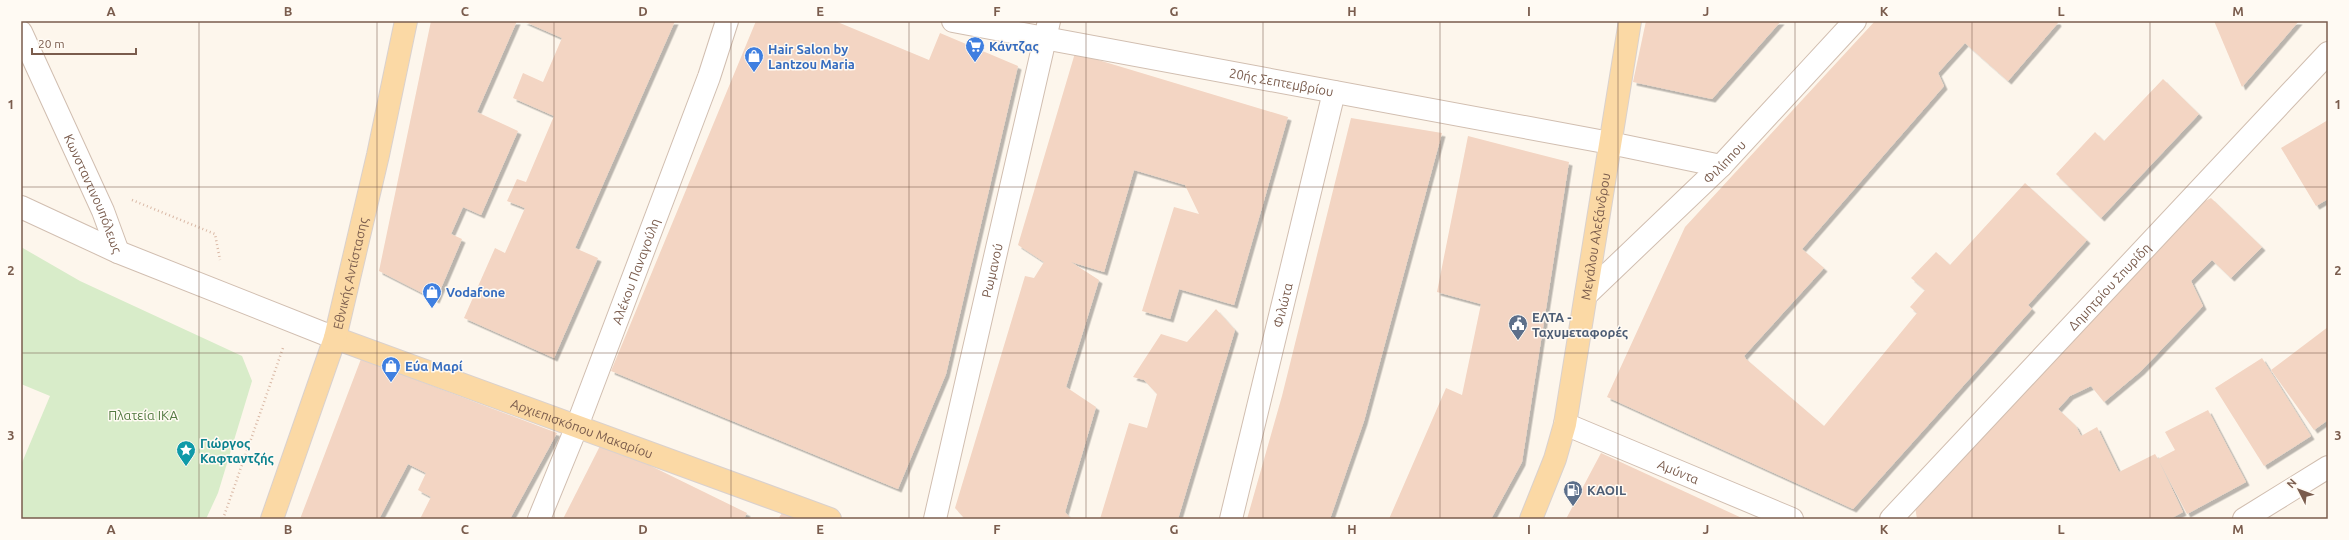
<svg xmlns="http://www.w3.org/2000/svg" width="2349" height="540" font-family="Ubuntu,sans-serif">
<defs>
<filter id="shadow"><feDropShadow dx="3.5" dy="3.5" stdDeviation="0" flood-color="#0004"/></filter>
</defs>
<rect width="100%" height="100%" fill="#fdf6ec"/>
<polygon fill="#d8ecc9" points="21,247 80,281 242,356 252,381 218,493 206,519 21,519 21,465 50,396 21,384"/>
<g fill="#f3d5c3" filter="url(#shadow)">
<polygon points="431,21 517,21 477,112 518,131 481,215 463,207 451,234 462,239 436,300 379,271"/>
<polygon points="523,21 675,21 575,248 598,258 554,358 464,318 495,248 505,253 525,208 507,201 517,179 526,182 554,116 513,98 523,73 543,82 562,38"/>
<polygon points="756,21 835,21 929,60 940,33 1018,66 946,374 898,489 611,371"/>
<polygon points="1646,21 1781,21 1712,99 1633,82"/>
<polygon points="1875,21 2057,21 2058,23 2008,81 1965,43 1938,73 1944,86 1802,249 1824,268 1744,356 1746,359 1824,426 1917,313 1910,307 1925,290 1911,278 1936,252 1950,265 2025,183 2087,240 2028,305 2032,309 1853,509 1607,397 1685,227"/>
<polygon points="2214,21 2299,21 2242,87"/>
<polygon points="1075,53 1288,117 1234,305 1179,289 1170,319 1142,311 1174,207 1199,214 1185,185 1134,170 1104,272 1071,262 1099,280 1066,387 1096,407 1065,512 1071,519 965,519 955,508 1025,276 1034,278 1044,262 1018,245"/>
<polygon points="2163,79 2199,114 2101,218 2056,174 2095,132 2104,141"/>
<polygon points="1351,118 1442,133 1364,421 1330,519 1247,519 1282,396"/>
<polygon points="2328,120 2328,199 2316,206 2281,148"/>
<polygon points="1468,136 1569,162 1522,462 1491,519 1389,519 1446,388 1462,395 1481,304 1437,292"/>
<polygon points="2211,198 2262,247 2231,278 2212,260 2191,281 2203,306 2141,371 2104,402 2091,386 2070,396 2058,409 2076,426 2081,436 2097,427 2119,472 2155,454 2158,459 2175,450 2165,432 2208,410 2246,482 2187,514 2159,461 2183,512 2170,519 1917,519 1915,507 2201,203"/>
<polygon points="1216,309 1235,330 1178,519 1100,519 1129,423 1147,428 1157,394 1144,380 1133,377 1161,334 1187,342"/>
<polygon points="2328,327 2328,420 2314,430 2271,370"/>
<polygon points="2262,358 2311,436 2264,466 2215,388"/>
<polygon points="361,359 557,433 510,519 420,519 431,497 418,490 426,473 408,464 379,519 300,519"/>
<polygon points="602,442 747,513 744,519 563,519"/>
<polygon points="1601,453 1744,519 1566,519"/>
<polygon points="786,507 803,519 778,519"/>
</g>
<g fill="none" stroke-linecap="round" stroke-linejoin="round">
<g stroke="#d1beb0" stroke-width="24">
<g id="minor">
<path id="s1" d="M953,21l657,122 111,23"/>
<path id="s2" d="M21,32l82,179 15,41"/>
<polyline points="21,207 118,252 335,338"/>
<path id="s3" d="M1586,295l135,-129 134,-145"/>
<path id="s4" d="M1565,424l227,95"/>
<path id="s5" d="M539,519l38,-93 132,-349 18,-56"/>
<path id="s6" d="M935,519l114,-498"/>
<path id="s7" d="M1231,519l103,-427"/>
<path id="s8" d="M1891,519l437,-466"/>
<polyline points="2244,519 2328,467"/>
</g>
</g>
<g stroke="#dad1cd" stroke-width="24">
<g id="major">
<path id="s9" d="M335,338l495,181"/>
<path id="s10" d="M272,519l63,-181 43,-183 28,-134"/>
<path id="s11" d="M1531,519l24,-60 10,-35 65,-403"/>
</g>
</g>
<g stroke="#d9b8a5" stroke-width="2.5" stroke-dasharray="1 3" stroke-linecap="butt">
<polyline points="132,200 215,234 220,260"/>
<polyline points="223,519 283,348"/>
</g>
<use href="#minor" stroke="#fff" stroke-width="22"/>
<use href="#major" stroke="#fbd9a5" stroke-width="22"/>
</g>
<path fill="none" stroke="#7a5c4d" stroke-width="1" stroke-opacity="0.55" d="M199,21v498M377,21v498M554,21v498M731,21v498M909,21v498M1086,21v498M1263,21v498M1440,21v498M1618,21v498M1795,21v498M1972,21v498M2150,21v498M21,187h2307M21,353h2307"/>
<defs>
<g id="supermarket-pin" transform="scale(1)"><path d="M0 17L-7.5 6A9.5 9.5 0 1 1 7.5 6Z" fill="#3f7fe0" stroke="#fffaf3"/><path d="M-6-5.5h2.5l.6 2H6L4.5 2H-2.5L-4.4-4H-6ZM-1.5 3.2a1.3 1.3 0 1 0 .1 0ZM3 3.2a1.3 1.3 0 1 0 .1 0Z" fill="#fff"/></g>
<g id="shop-pin" transform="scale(1)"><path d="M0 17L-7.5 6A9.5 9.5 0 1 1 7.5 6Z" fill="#3f7fe0" stroke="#fffaf3"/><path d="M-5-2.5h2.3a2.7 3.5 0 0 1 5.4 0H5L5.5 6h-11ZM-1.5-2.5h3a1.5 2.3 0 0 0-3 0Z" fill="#fff"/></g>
<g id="civic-pin" transform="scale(1)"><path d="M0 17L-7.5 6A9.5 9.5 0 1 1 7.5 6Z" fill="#5c6f8a" stroke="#fffaf3"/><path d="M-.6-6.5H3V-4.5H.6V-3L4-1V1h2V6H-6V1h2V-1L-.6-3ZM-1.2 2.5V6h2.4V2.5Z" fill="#fff"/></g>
<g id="sight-pin" transform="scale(1)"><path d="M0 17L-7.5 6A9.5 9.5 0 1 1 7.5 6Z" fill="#0f9aa8" stroke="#fffaf3"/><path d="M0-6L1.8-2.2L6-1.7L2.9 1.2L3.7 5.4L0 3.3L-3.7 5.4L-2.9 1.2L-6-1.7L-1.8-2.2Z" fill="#fff"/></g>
<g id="fuel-pin" transform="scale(1)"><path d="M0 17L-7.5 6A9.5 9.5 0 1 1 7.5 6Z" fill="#5c6f8a" stroke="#fffaf3"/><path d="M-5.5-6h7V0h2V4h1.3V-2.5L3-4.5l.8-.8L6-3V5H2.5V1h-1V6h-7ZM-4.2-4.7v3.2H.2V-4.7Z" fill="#fff"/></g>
</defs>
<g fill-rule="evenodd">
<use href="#supermarket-pin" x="975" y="46"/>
<use href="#shop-pin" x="754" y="56"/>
<use href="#shop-pin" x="432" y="292"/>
<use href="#civic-pin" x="1518" y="324"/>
<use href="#shop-pin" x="391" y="366"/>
<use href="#sight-pin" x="186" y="450"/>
<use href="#fuel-pin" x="1573" y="490"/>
</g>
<g text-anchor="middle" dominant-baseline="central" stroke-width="3" stroke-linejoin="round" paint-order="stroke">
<g font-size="13" font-weight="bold" fill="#366cbe" stroke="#fffaf3" text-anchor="start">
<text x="989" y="46">Κάντζας</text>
<text x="768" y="49">Hair Salon by<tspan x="768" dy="15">Lantzou Maria</tspan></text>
<text x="446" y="292">Vodafone</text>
<text x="405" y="366">Εύα Μαρί</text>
</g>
<g font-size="13" fill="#7a5c4d" stroke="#fffaf3">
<text stroke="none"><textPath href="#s1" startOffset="334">20ής Σεπτεμβρίου</textPath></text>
<text stroke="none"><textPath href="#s3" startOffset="192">Φιλίππου</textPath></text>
<text stroke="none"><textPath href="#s2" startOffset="177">Κωνσταντινουπόλεως</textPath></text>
<text stroke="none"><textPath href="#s11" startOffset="291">Μεγάλου Αλεξάνδρου</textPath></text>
<text stroke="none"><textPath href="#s6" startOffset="255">Ρωμανού</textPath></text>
<text stroke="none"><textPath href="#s5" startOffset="266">Αλέκου Παναγούλη</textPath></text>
<text stroke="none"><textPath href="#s10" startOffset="258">Εθνικής Αντίστασης</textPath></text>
<text stroke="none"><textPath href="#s8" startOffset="319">Δημητρίου Σπυρίδη</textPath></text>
<text stroke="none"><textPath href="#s7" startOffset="220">Φιλώτα</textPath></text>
<text stroke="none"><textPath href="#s9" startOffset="263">Αρχιεπισκόπου Μακαρίου</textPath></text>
<text stroke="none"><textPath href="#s4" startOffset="123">Αμύντα</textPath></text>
</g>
<g font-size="13" font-weight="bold" fill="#4e5e75" stroke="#fffaf3" text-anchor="start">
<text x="1532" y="317">ΕΛΤΑ -<tspan x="1532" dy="15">Ταχυμεταφορές</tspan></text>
<text x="1587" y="490">KAOIL</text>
</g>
<g font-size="13" fill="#537a41" stroke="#fffaf3">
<text x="143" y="415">Πλατεία ΙΚΑ</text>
</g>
<g font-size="13" font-weight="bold" fill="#0d838f" stroke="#fffaf3" text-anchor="start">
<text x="200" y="443">Γιώργος<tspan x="200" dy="15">Καφταντζής</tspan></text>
</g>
</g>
<rect width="2349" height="540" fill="none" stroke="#fffaf3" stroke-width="44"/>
<g transform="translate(2299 490) rotate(312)" stroke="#fffaf3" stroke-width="3" paint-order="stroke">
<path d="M0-3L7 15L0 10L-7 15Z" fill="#7a5c4d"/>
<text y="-6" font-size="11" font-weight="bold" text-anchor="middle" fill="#7a5c4d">N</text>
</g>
<path d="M32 48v6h104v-6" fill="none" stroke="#7a5c4d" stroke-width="2"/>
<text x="38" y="48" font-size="12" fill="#7a5c4d" stroke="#fffaf3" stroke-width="3" paint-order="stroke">20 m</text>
<rect x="22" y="22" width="2305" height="496" fill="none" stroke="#7a5c4d" stroke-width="1.5"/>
<g font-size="13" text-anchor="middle" font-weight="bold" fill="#7a5c4d">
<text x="111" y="16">A</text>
<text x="288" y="16">B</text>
<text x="465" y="16">C</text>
<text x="643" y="16">D</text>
<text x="820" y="16">E</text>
<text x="997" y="16">F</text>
<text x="1174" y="16">G</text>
<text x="1352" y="16">H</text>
<text x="1529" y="16">I</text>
<text x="1706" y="16">J</text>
<text x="1884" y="16">K</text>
<text x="2061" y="16">L</text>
<text x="2238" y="16">M</text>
<text x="11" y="109">1</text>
<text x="2338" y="109">1</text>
<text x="11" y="275">2</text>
<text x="2338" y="275">2</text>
<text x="11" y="440">3</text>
<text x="2338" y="440">3</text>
<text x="111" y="534">A</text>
<text x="288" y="534">B</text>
<text x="465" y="534">C</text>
<text x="643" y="534">D</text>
<text x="820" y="534">E</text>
<text x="997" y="534">F</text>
<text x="1174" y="534">G</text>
<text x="1352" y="534">H</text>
<text x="1529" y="534">I</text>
<text x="1706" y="534">J</text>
<text x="1884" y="534">K</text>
<text x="2061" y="534">L</text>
<text x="2238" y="534">M</text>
</g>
</svg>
